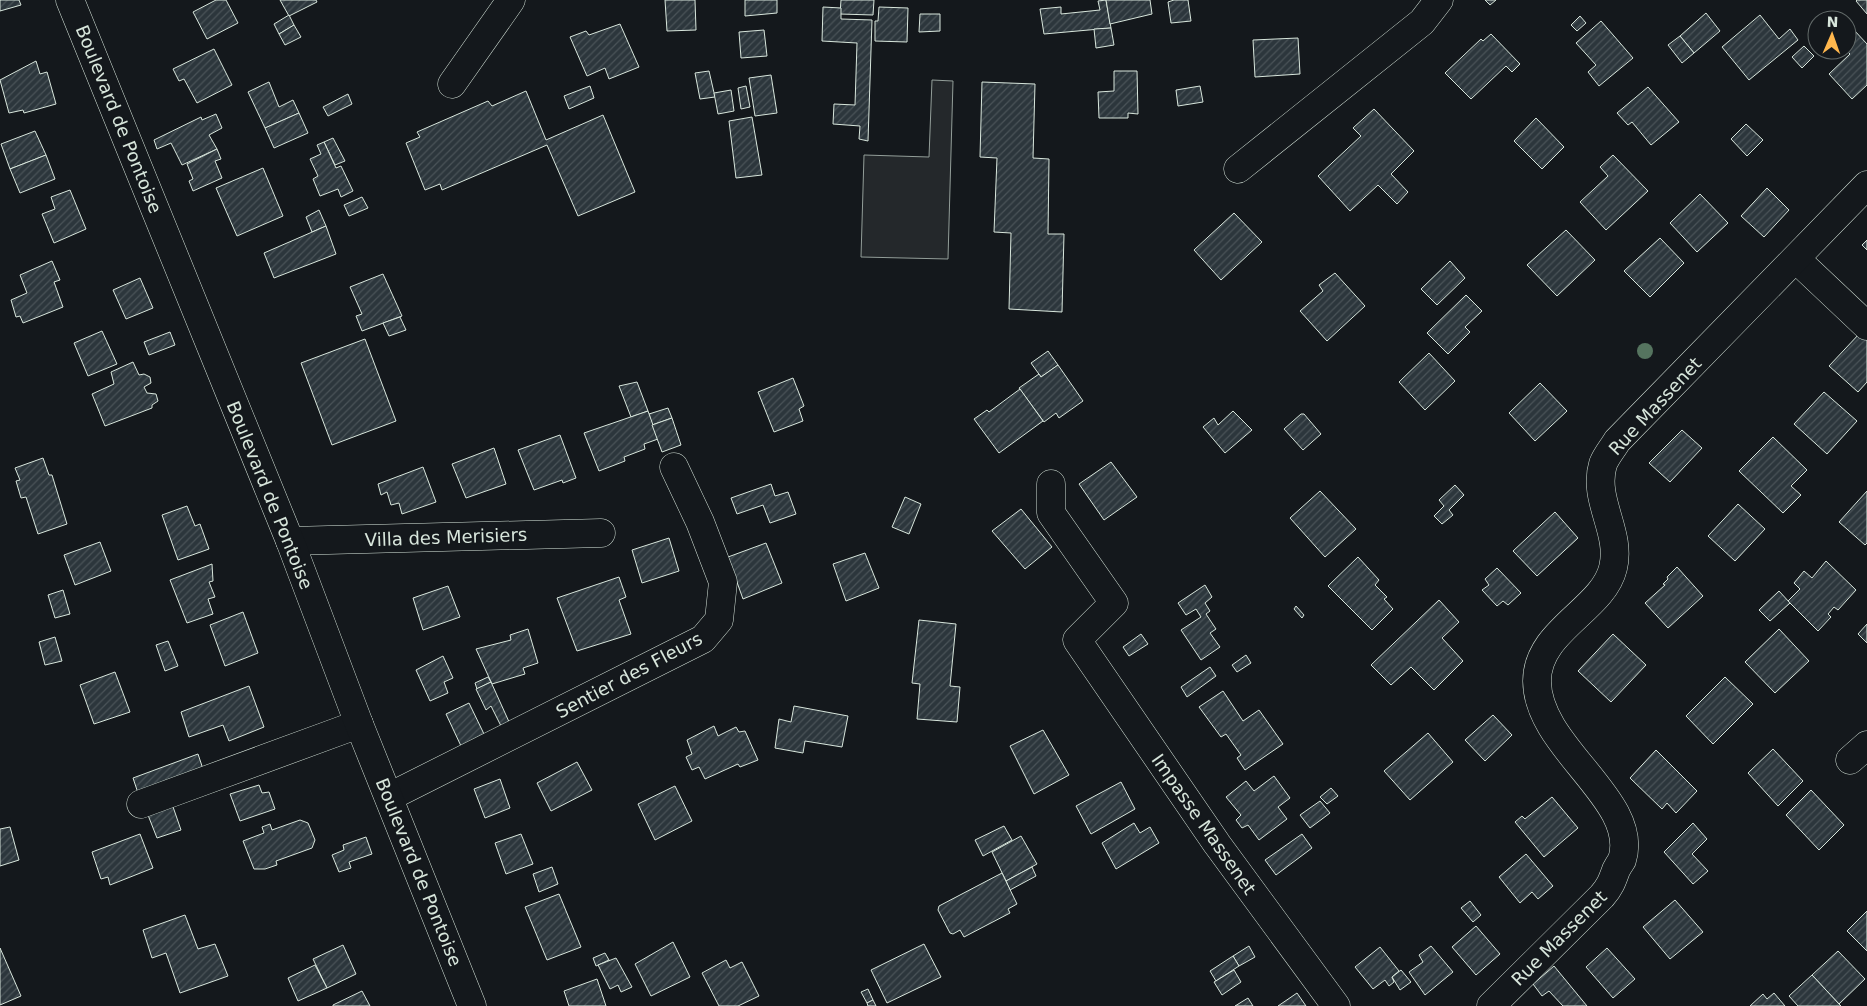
<svg xmlns="http://www.w3.org/2000/svg" width="1867" height="1006" font-family="'DejaVu Sans',sans-serif">
<defs>
<pattern id="building-hatch" width="6" height="6" patternUnits="userSpaceOnUse" patternTransform="scale(1.25)"><rect width="6" height="6" fill="#2c363c"/><path d="M-1 1l2-2M0 6l6-6M5 7l2-2" fill="none" stroke="#4a5358"/></pattern>
</defs>
<rect width="100%" height="100%" fill="#14181c"/>
<polygon fill="#24282b" stroke="#939e99" points="932,80 953,81 948,259 861,257 864,155 929,157"/>
<g fill="url(#building-hatch)" stroke="#d8e6dc">
<polygon points="0,0 19,0 21,5 0,11"/>
<polygon points="216,0 226,0 238,23 207,39 193,12"/>
<polygon points="280,0 316,0 317,2 289,16"/>
<polygon points="665,0 695,0 696,30 667,31"/>
<polygon points="745,0 777,0 777,13 745,16"/>
<polygon points="841,0 874,0 873,15 840,14"/>
<polygon points="1106,0 1111,28 1044,34 1040,9 1061,7 1061,14 1100,10 1098,1"/>
<polygon points="1106,0 1150,0 1152,14 1110,24"/>
<polygon points="1174,0 1188,0 1191,21 1171,23 1168,2"/>
<polygon points="1485,0 1496,0 1490,5"/>
<polygon points="1857,0 1867,0 1867,14 1856,1"/>
<polygon points="823,7 841,8 841,19 872,20 868,141 859,139 860,126 833,124 834,104 855,105 857,43 822,41"/>
<polygon points="879,7 908,8 907,42 875,41 875,21 878,21"/>
<polygon points="1706,13 1720,31 1694,53 1680,36"/>
<polygon points="920,14 940,14 940,31 919,32"/>
<polygon points="289,15 294,25 279,34 274,24"/>
<polygon points="1760,15 1779,39 1790,29 1798,40 1749,80 1722,47"/>
<polygon points="1580,16 1586,23 1577,31 1571,25"/>
<polygon points="1601,21 1633,58 1599,86 1588,72 1596,65 1576,43"/>
<polygon points="620,24 639,67 609,79 605,68 587,76 570,37 586,31 589,35"/>
<polygon points="294,25 301,37 285,45 279,34"/>
<polygon points="1111,28 1114,45 1096,48 1094,29"/>
<polygon points="764,30 767,56 741,58 739,32"/>
<polygon points="1854,30 1867,44 1867,85 1852,99 1829,74 1850,54 1846,50 1847,36"/>
<polygon points="1491,34 1520,64 1512,72 1506,66 1471,99 1445,73 1481,39 1483,41"/>
<polygon points="1680,36 1694,53 1682,63 1668,45"/>
<polygon points="1298,38 1300,74 1255,77 1253,40"/>
<polygon points="1804,46 1814,56 1802,68 1792,57"/>
<polygon points="214,49 232,85 197,103 184,79 179,81 173,69"/>
<polygon points="36,61 40,74 47,72 56,104 24,113 23,110 9,113 0,80"/>
<polygon points="709,71 715,97 700,99 695,73"/>
<polygon points="1114,71 1137,71 1138,114 1128,113 1128,118 1099,118 1098,92 1114,91"/>
<polygon points="771,75 777,113 755,116 749,78"/>
<polygon points="269,82 279,107 293,100 299,113 265,128 248,92"/>
<polygon points="982,82 1035,84 1033,158 1049,159 1048,234 1064,234 1062,312 1009,309 1011,233 994,232 997,158 980,157"/>
<polygon points="590,86 594,98 569,109 564,96"/>
<polygon points="746,86 750,107 741,109 738,88"/>
<polygon points="1200,86 1203,102 1178,106 1176,90"/>
<polygon points="1648,87 1679,122 1651,145 1632,122 1628,125 1617,113"/>
<polygon points="731,90 734,111 718,114 714,93"/>
<polygon points="526,91 546,140 603,115 635,192 578,216 547,145 442,190 440,184 425,190 406,143 420,137 417,132 488,101 492,106"/>
<polygon points="348,94 352,104 328,116 323,107"/>
<polygon points="1374,109 1414,151 1391,174 1408,192 1397,204 1378,185 1350,211 1318,176 1361,136 1353,128"/>
<polygon points="299,113 308,133 274,148 265,128"/>
<polygon points="216,114 222,128 209,135 217,149 182,165 171,143 157,149 154,140 201,117 202,120"/>
<polygon points="752,117 762,175 736,178 729,121"/>
<polygon points="1536,118 1564,147 1542,169 1514,141"/>
<polygon points="1746,124 1763,140 1747,156 1731,139"/>
<polygon points="35,131 46,155 10,169 1,144"/>
<polygon points="333,138 345,161 335,165 324,142"/>
<polygon points="324,142 336,168 341,166 353,191 341,197 338,189 320,196 313,179 318,176 310,159 321,154 317,145"/>
<polygon points="217,149 221,159 215,161 222,178 193,191 189,181 193,179 187,164"/>
<polygon points="46,155 55,179 20,193 10,169"/>
<polygon points="1613,155 1648,191 1606,230 1580,202 1608,176 1600,167"/>
<polygon points="263,168 283,216 237,236 216,188"/>
<polygon points="1767,188 1789,210 1764,237 1741,216"/>
<polygon points="70,190 86,229 54,243 42,214 55,209 51,197"/>
<polygon points="1700,194 1728,223 1697,252 1670,223"/>
<polygon points="362,197 368,208 349,216 344,205"/>
<polygon points="319,210 326,226 312,232 306,217"/>
<polygon points="1234,213 1262,242 1221,280 1194,250"/>
<polygon points="326,226 336,254 274,278 264,253"/>
<polygon points="1566,230 1595,260 1557,296 1527,265"/>
<polygon points="1660,238 1684,263 1650,297 1624,271"/>
<polygon points="1867,240 1867,250 1862,245"/>
<polygon points="52,261 60,280 54,282 63,307 23,323 20,316 16,317 11,300 27,293 20,275"/>
<polygon points="1450,261 1465,278 1437,305 1421,289"/>
<polygon points="1335,273 1365,306 1327,341 1300,311 1323,291 1319,285"/>
<polygon points="383,274 402,316 362,331 356,316 362,314 350,287"/>
<polygon points="140,278 153,308 126,319 113,290"/>
<polygon points="1466,295 1482,311 1465,327 1470,332 1448,354 1427,333"/>
<polygon points="400,317 406,330 389,336 383,323"/>
<polygon points="102,331 117,364 88,376 74,343"/>
<polygon points="170,332 175,345 149,355 144,342"/>
<polygon points="1860,333 1867,340 1867,382 1858,392 1829,366"/>
<polygon points="365,339 396,421 332,445 301,363"/>
<polygon points="1048,351 1058,365 1041,377 1031,363"/>
<polygon points="1429,353 1455,381 1425,410 1399,382"/>
<polygon points="133,362 139,375 144,374 150,377 151,383 144,387 147,393 156,394 158,401 152,405 152,408 105,426 92,394 114,384 111,372"/>
<polygon points="1058,365 1083,401 1059,418 1056,413 1044,422 1019,388 1039,374 1041,377"/>
<polygon points="793,378 804,406 799,409 803,421 774,432 758,392"/>
<polygon points="637,382 648,411 631,417 619,386"/>
<polygon points="1540,383 1567,411 1535,441 1509,413"/>
<polygon points="1020,389 1043,421 999,453 974,419 987,410 989,412"/>
<polygon points="1824,392 1857,421 1827,454 1794,424"/>
<polygon points="668,408 672,418 652,425 649,414"/>
<polygon points="648,411 658,439 644,444 645,449 624,457 625,461 599,471 584,433"/>
<polygon points="1233,411 1252,430 1225,453 1203,427 1214,418 1218,425"/>
<polygon points="1301,414 1304,414 1321,434 1303,450 1284,429"/>
<polygon points="672,418 681,445 662,452 652,425"/>
<polygon points="1682,430 1702,448 1670,482 1649,463"/>
<polygon points="560,435 576,478 563,483 562,480 534,490 518,450"/>
<polygon points="1773,437 1807,470 1791,486 1801,495 1783,513 1739,471"/>
<polygon points="494,448 506,484 466,498 452,464"/>
<polygon points="43,458 49,475 52,475 67,524 38,534 26,497 21,498 16,481 20,480 15,468"/>
<polygon points="1111,462 1137,497 1104,520 1079,484"/>
<polygon points="423,467 436,502 402,514 399,503 391,505 387,492 381,495 378,484"/>
<polygon points="771,484 775,496 788,492 796,514 770,523 763,505 737,514 731,498"/>
<polygon points="1455,485 1464,495 1449,510 1453,515 1442,524 1434,516 1444,506 1439,500"/>
<polygon points="1320,491 1356,529 1325,557 1290,518"/>
<polygon points="1867,491 1867,543 1865,545 1839,522"/>
<polygon points="905,497 921,504 909,534 892,527"/>
<polygon points="1738,504 1765,529 1735,561 1708,536"/>
<polygon points="187,506 195,526 200,524 209,549 178,560 162,515"/>
<polygon points="1021,509 1052,547 1025,569 992,531"/>
<polygon points="1555,512 1578,538 1537,576 1513,551"/>
<polygon points="669,538 679,571 642,583 632,550"/>
<polygon points="100,542 111,571 75,585 64,555"/>
<polygon points="766,543 782,583 743,599 728,557"/>
<polygon points="865,553 879,588 846,601 833,564"/>
<polygon points="1358,557 1379,580 1375,585 1387,597 1384,599 1393,609 1372,630 1328,586"/>
<polygon points="1826,561 1856,590 1838,610 1834,607 1828,614 1831,617 1818,631 1788,601 1800,589 1794,583 1804,571 1812,578"/>
<polygon points="212,564 213,581 209,582 215,597 208,599 213,614 187,623 170,580"/>
<polygon points="1677,567 1703,596 1668,628 1645,603 1665,585 1663,584 1668,579 1667,577"/>
<polygon points="1497,568 1521,593 1508,605 1503,601 1497,606 1482,590 1489,585 1485,579"/>
<polygon points="619,577 626,597 619,600 631,634 577,651 557,598"/>
<polygon points="1205,585 1212,597 1205,603 1210,611 1206,614 1216,629 1210,633 1220,647 1201,660 1181,630 1201,617 1196,609 1186,615 1178,603"/>
<polygon points="448,586 460,617 423,630 413,598"/>
<polygon points="63,590 70,614 55,618 48,595"/>
<polygon points="1779,591 1790,603 1770,621 1759,610"/>
<polygon points="1439,600 1459,622 1442,638 1463,661 1434,690 1411,667 1391,685 1371,665"/>
<polygon points="1296,606 1304,615 1302,618 1294,609"/>
<polygon points="243,612 258,653 225,666 210,625"/>
<polygon points="919,620 956,624 950,686 960,687 957,722 917,719 920,684 912,683"/>
<polygon points="1867,624 1867,643 1858,634"/>
<polygon points="528,629 538,663 523,668 525,674 492,684 476,649 511,640 510,635"/>
<polygon points="1779,629 1809,661 1775,693 1745,662"/>
<polygon points="1141,634 1148,644 1129,656 1123,647"/>
<polygon points="1613,634 1646,665 1611,702 1578,671"/>
<polygon points="55,637 62,661 45,665 39,642"/>
<polygon points="168,641 178,666 165,671 156,645"/>
<polygon points="1246,655 1251,663 1237,672 1232,665"/>
<polygon points="443,656 453,678 444,682 448,693 430,701 416,670"/>
<polygon points="1210,667 1216,676 1187,697 1181,687"/>
<polygon points="115,672 130,712 94,724 80,685"/>
<polygon points="488,677 491,682 477,689 475,683"/>
<polygon points="1725,677 1753,704 1713,744 1686,716"/>
<polygon points="491,682 510,724 502,728 491,706 486,710 476,689"/>
<polygon points="249,686 264,727 229,741 223,725 189,737 181,712"/>
<polygon points="1223,691 1243,721 1259,710 1283,744 1245,770 1237,758 1241,755 1226,734 1221,737 1199,707"/>
<polygon points="469,703 484,734 461,746 446,714"/>
<polygon points="794,706 848,716 842,747 805,741 803,753 775,748 779,719 791,722"/>
<polygon points="1493,715 1512,735 1485,761 1465,740"/>
<polygon points="714,726 718,736 736,727 739,732 745,731 758,760 740,767 738,764 705,779 699,767 692,770 686,757 692,754 687,740"/>
<polygon points="1043,730 1069,775 1034,794 1010,746"/>
<polygon points="1428,733 1453,762 1410,800 1384,771"/>
<polygon points="1773,749 1803,781 1778,806 1748,773"/>
<polygon points="1656,750 1697,791 1676,813 1667,803 1662,809 1630,778"/>
<polygon points="198,754 204,772 139,796 133,778"/>
<polygon points="577,762 592,790 551,811 537,783"/>
<polygon points="1274,776 1290,798 1278,807 1287,819 1259,840 1248,825 1242,828 1236,820 1241,815 1226,797 1246,781 1254,791"/>
<polygon points="500,779 510,808 485,818 474,789"/>
<polygon points="1121,782 1135,809 1091,834 1076,806"/>
<polygon points="259,785 262,793 269,792 275,809 240,821 230,794"/>
<polygon points="675,786 692,821 655,840 638,804"/>
<polygon points="1331,788 1338,796 1327,804 1320,797"/>
<polygon points="1811,790 1844,825 1819,850 1786,815"/>
<polygon points="1552,797 1578,828 1544,857 1515,822 1522,816 1525,819"/>
<polygon points="171,801 181,830 157,838 146,810"/>
<polygon points="1320,801 1330,813 1310,828 1300,815"/>
<polygon points="300,820 308,823 315,840 312,848 276,861 277,865 265,869 254,869 243,841 264,833 262,827 270,824 272,830"/>
<polygon points="1134,823 1140,833 1150,827 1159,843 1116,869 1102,843"/>
<polygon points="1693,823 1707,839 1692,854 1708,871 1693,884 1664,852"/>
<polygon points="1004,826 1012,840 983,856 975,840"/>
<polygon points="10,827 19,860 0,866 0,829"/>
<polygon points="140,834 153,868 110,885 108,877 101,879 92,852"/>
<polygon points="521,834 533,864 506,874 495,843"/>
<polygon points="1302,834 1312,848 1276,875 1265,860"/>
<polygon points="1021,836 1037,864 1006,881 992,852"/>
<polygon points="366,837 372,854 349,862 351,868 339,872 332,855 344,850 343,845"/>
<polygon points="1526,854 1553,886 1538,899 1532,892 1520,903 1499,877"/>
<polygon points="552,867 558,884 539,892 533,874"/>
<polygon points="1032,867 1036,876 1010,890 1006,881"/>
<polygon points="1002,873 1017,904 1008,909 1010,913 964,937 960,930 953,934 950,933 938,910 939,906"/>
<polygon points="559,894 581,947 547,960 525,907"/>
<polygon points="1675,900 1703,932 1670,959 1643,927"/>
<polygon points="1470,901 1481,915 1473,922 1461,908"/>
<polygon points="1867,911 1867,951 1847,931"/>
<polygon points="185,915 198,949 215,944 228,976 180,993 166,953 152,958 143,930"/>
<polygon points="1476,926 1500,954 1476,975 1452,947"/>
<polygon points="673,942 690,977 651,996 635,964"/>
<polygon points="924,944 941,977 887,1003 871,970"/>
<polygon points="343,945 356,974 327,988 313,959"/>
<polygon points="1249,946 1255,957 1239,966 1233,956"/>
<polygon points="1431,946 1453,972 1425,995 1409,972 1423,962 1419,955"/>
<polygon points="1380,947 1399,971 1392,977 1394,982 1389,986 1385,980 1373,989 1355,967"/>
<polygon points="0,948 21,996 0,1005"/>
<polygon points="1607,948 1635,979 1613,998 1586,967"/>
<polygon points="1838,951 1865,979 1839,1004 1812,975"/>
<polygon points="605,953 609,960 596,966 593,958"/>
<polygon points="1233,956 1239,966 1216,981 1210,971"/>
<polygon points="616,958 632,987 621,992 618,985 610,989 598,965"/>
<polygon points="726,960 730,968 742,962 759,996 738,1006 719,1006 702,973"/>
<polygon points="315,965 327,988 298,1001 288,978"/>
<polygon points="1554,966 1587,1006 1563,1006 1549,991 1542,996 1533,984"/>
<polygon points="1234,970 1241,982 1222,995 1214,982"/>
<polygon points="1401,970 1411,982 1400,990 1392,977"/>
<polygon points="1812,975 1839,1004 1841,1006 1798,1006 1789,996"/>
<polygon points="597,979 606,1006 569,1006 564,991"/>
<polygon points="868,989 873,1000 867,1003 861,992"/>
<polygon points="362,991 370,1006 333,1006 333,1005"/>
<polygon points="1297,993 1306,1006 1278,1006"/>
<polygon points="1774,993 1785,1006 1750,1006 1763,994 1767,999"/>
<polygon points="1248,998 1253,1006 1235,1006"/>
<polygon points="873,1000 876,1006 868,1006 867,1003"/>
</g>
<g fill="none" stroke-linecap="round" stroke-linejoin="round">
<g stroke="#d8e6dc" stroke-width="29">
<g id="minor">
<polyline points="452,84 511,0"/>
<polyline points="1238,169 1422,22 1439,0"/>
<polyline points="1796,259 1867,326"/>
<polyline points="1051,484 1051,513 1114,603 1077,640 1217,844 1336,1006"/>
<polyline points="290,541 601,533"/>
<polyline points="1850,760 1867,745"/>
<polyline points="389,797 703,639 719,620 723,582 700,522 674,467"/>
<polyline points="141,804 359,724"/>
<path d="M1491,1006l111,-110c8,-9 10,-15 14,-26 2,-4 4,-7 6,-10 19,-60 -85,-112 -85,-179 0,-51 66,-71 76,-113 9,-36 -21,-68 -10,-104 3,-8 10,-16 14,-23l250,-256"/>
</g>
</g>
<g stroke="#d8e6dc" stroke-width="29">
<polyline id="major" points="70,0 290,541 359,724 472,1006"/>
</g>
<use href="#minor" stroke="#14181c" stroke-width="28"/>
<use href="#major" stroke="#14181c" stroke-width="28"/>
</g>
<circle fill="#55745f" cx="1645" cy="351" r="8"/>
<g text-anchor="middle" dominant-baseline="central" stroke-width="4" stroke-linejoin="round" paint-order="stroke">
<g font-size="18" fill="#d8e6dc" stroke="#14181c">
<text transform="translate(119 119) rotate(68)">Boulevard de Pontoise</text>
<text transform="translate(1655 406) rotate(-47)">Rue Massenet</text>
<text transform="translate(270 495) rotate(68)">Boulevard de Pontoise</text>
<text transform="translate(446 537) rotate(-2)">Villa des Merisiers</text>
<text transform="translate(629 675) rotate(-28)">Sentier des Fleurs</text>
<text transform="translate(1204 824) rotate(55)">Impasse Massenet</text>
<text transform="translate(419 872) rotate(68)">Boulevard de Pontoise</text>
<text transform="translate(1559 938) rotate(-45)">Rue Massenet</text>
</g>
</g>
<g transform="translate(1832 35) rotate(2)"><circle r="24" fill="#14181c" stroke="#626a69"/>
<path d="M0-4L9 19L0 12L-9 19Z" fill="#ffb74d"/>
<text y="-8" font-size="14" font-weight="bold" text-anchor="middle" fill="#d8e6dc">N</text>
</g>
</svg>
